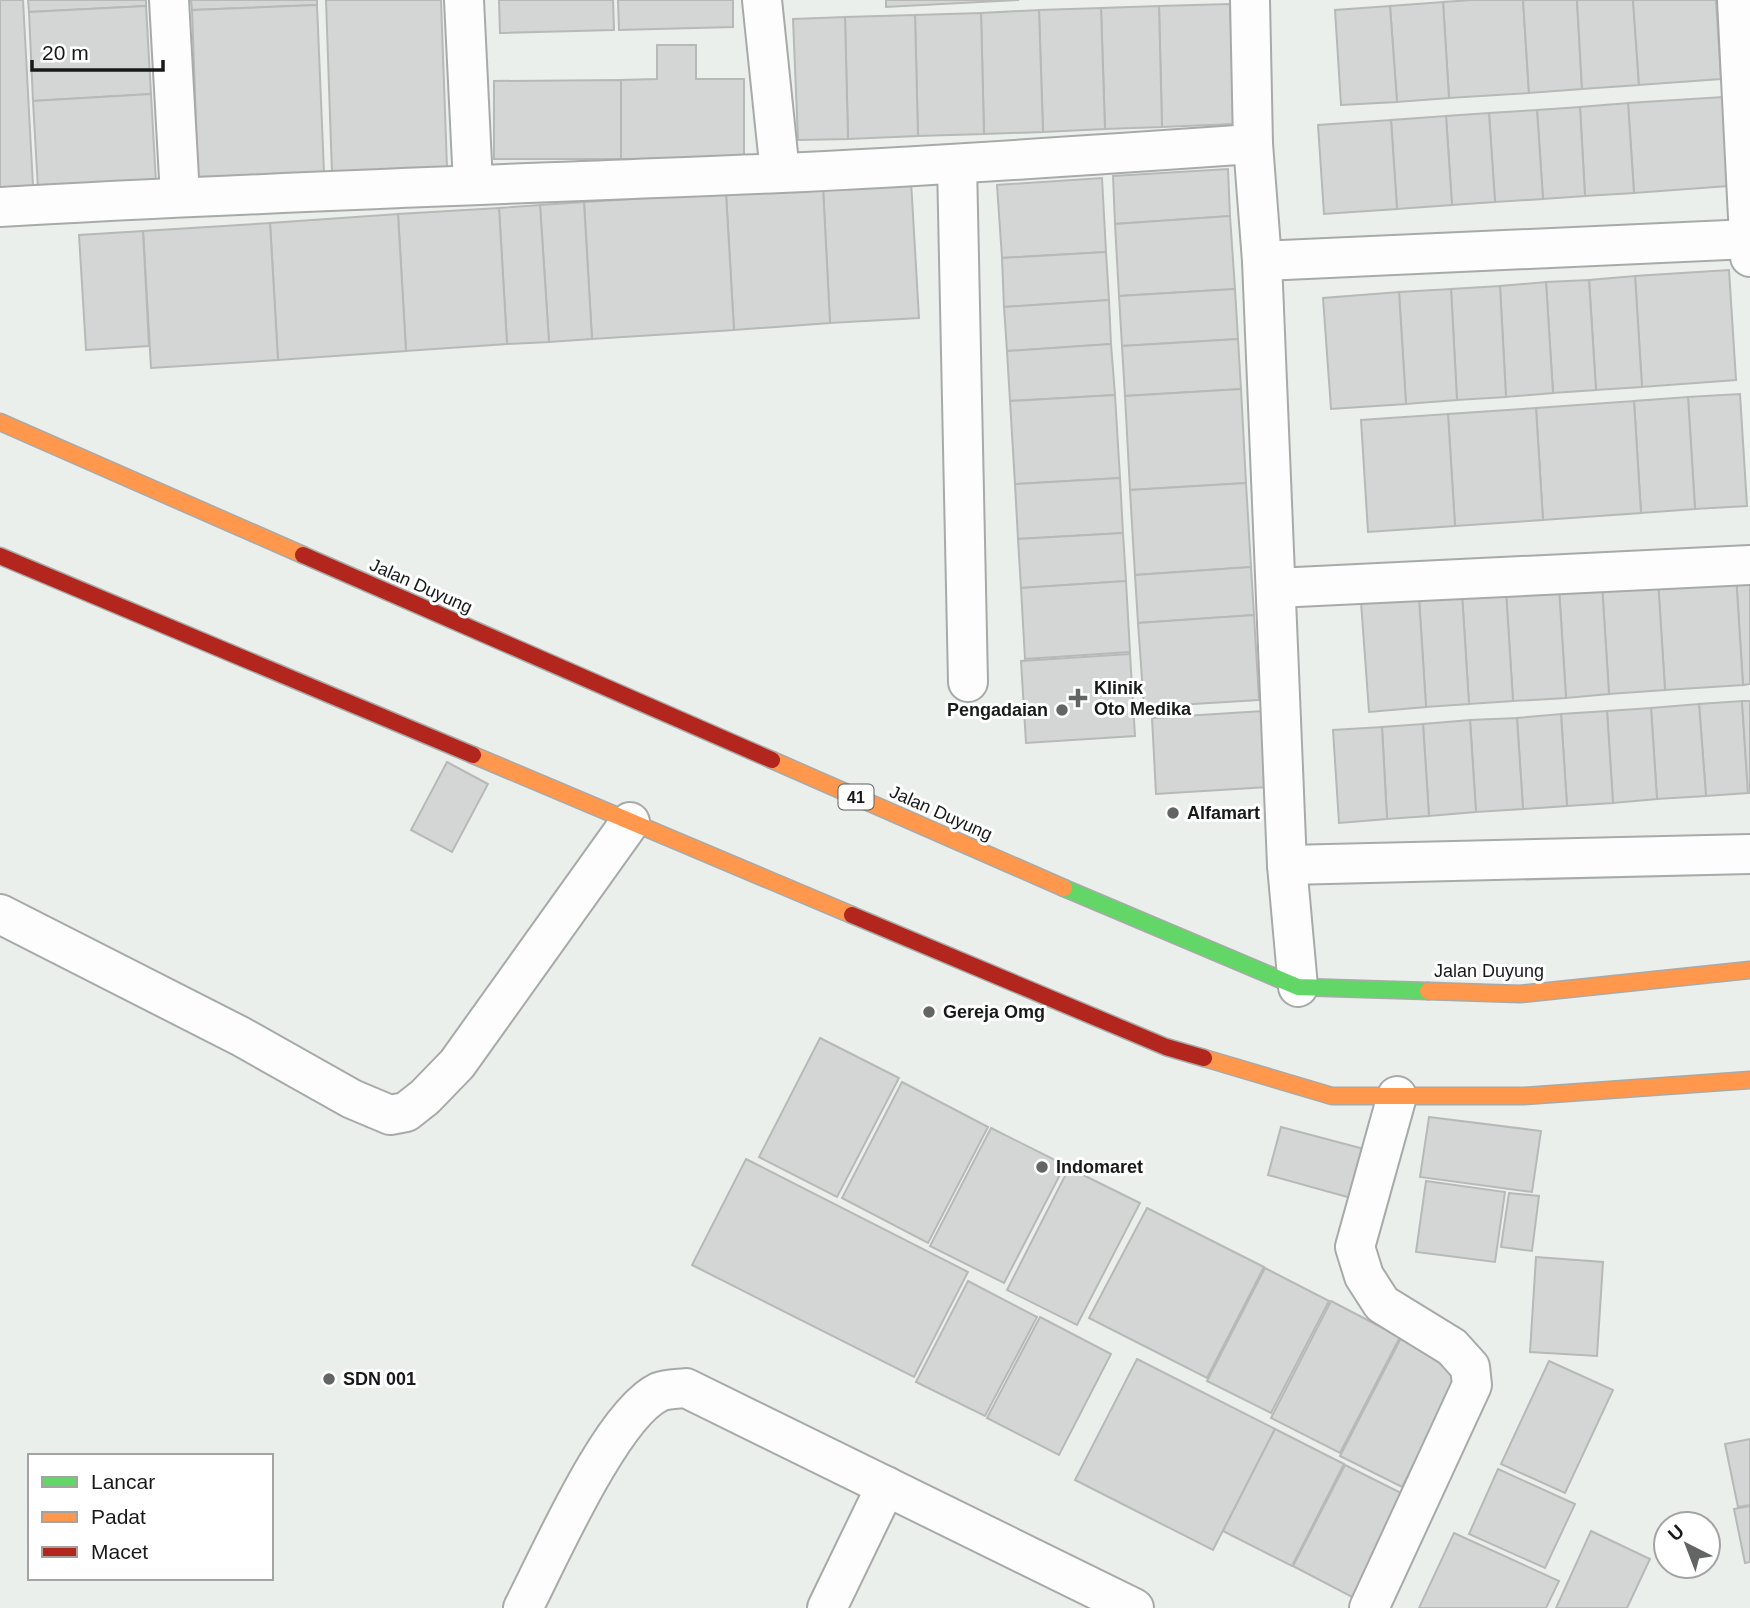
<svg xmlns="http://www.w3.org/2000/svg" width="1750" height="1608" font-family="Arial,sans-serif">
<rect width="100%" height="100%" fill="#ebefec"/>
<g fill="#d4d6d5" stroke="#b6b9b7" stroke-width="2">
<polygon points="0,0 23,0 33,186 0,188"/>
<polygon points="28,0 146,0 146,6 29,12"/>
<polygon points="191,0 317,0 317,5 192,10"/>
<polygon points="326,0 441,0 447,168 332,173"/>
<polygon points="499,0 613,0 614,30 500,33"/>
<polygon points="618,0 733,0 733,27 619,30"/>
<polygon points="886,0 1019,0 886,7"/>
<polygon points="1472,0 1523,0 1529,93 1449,98 1443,2"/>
<polygon points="1523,0 1577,0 1582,89 1529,93"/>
<polygon points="1577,0 1633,0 1639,85 1582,89"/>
<polygon points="1633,0 1716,0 1721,79 1639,85"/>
<polygon points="1443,2 1449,98 1397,102 1390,6"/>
<polygon points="1230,4 1234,124 1162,127 1159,6"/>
<polygon points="317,5 324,172 198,178 192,10"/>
<polygon points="146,6 151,94 33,101 29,12"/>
<polygon points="1159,6 1162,127 1105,129 1101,8"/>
<polygon points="1390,6 1397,102 1341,105 1335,10"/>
<polygon points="1101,8 1105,129 1043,132 1039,10"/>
<polygon points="1039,10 1043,132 984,134 981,13"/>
<polygon points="981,13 984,134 918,136 915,15"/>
<polygon points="915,15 918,136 848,139 845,17"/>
<polygon points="845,17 848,139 798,140 793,19"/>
<polygon points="657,45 696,45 696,79 744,79 744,158 621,159 621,80 657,79"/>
<polygon points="621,80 621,159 494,159 494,81"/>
<polygon points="151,94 156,183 38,189 33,101"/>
<polygon points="1723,97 1728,186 1634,193 1628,103"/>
<polygon points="1628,103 1634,193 1585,196 1580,107"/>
<polygon points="1580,107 1585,196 1543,199 1537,110"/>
<polygon points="1537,110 1543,199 1495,202 1489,113"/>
<polygon points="1489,113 1495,202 1452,205 1446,116"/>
<polygon points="1446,116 1452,205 1397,209 1391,120"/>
<polygon points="1391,120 1397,209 1324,214 1318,125"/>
<polygon points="1228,169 1230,216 1115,224 1113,176"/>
<polygon points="1102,178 1106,252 1002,258 997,185"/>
<polygon points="911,181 919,318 830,323 823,187"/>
<polygon points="823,187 830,323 734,330 726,193"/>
<polygon points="726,193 734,330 592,339 584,202"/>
<polygon points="584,202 592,339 549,342 540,205"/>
<polygon points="540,205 549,342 507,344 499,208"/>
<polygon points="499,208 507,344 406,351 398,214"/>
<polygon points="398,214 406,351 278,360 270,223"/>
<polygon points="1230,216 1235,289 1119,296 1115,224"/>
<polygon points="270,223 278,360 151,368 143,231"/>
<polygon points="143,231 149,346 86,350 79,235"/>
<polygon points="1106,252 1109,300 1004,307 1002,258"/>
<polygon points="1729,270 1736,380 1642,387 1635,276"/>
<polygon points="1635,276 1642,387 1596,390 1589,280"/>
<polygon points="1589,280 1596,390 1553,393 1546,282"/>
<polygon points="1546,282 1553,393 1506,397 1500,286"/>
<polygon points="1500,286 1506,397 1457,400 1451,289"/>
<polygon points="1235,289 1238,339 1122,346 1119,296"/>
<polygon points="1451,289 1457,400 1406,404 1399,292"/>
<polygon points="1399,292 1406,404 1331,409 1323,298"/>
<polygon points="1109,300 1111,344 1007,351 1004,307"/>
<polygon points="1238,339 1241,389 1125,396 1122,346"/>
<polygon points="1111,344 1115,395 1010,401 1007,351"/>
<polygon points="1241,389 1246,483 1130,490 1125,396"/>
<polygon points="1740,394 1747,506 1695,509 1688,397"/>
<polygon points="1115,395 1120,478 1015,484 1010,401"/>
<polygon points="1688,397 1695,509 1641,513 1634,401"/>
<polygon points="1634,401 1641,513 1543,520 1536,408"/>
<polygon points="1536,408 1543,520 1455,526 1448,414"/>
<polygon points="1448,414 1455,526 1368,532 1361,420"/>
<polygon points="1120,478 1123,533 1018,539 1015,484"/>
<polygon points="1246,483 1251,567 1135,575 1130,490"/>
<polygon points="1123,533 1126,581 1021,588 1018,539"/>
<polygon points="1251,567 1254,615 1138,623 1135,575"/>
<polygon points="1750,574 1750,684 1743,685 1736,575"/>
<polygon points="1736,575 1743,685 1665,690 1658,580"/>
<polygon points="1658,580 1665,690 1609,694 1602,584"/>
<polygon points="1126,581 1130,652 1025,659 1021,588"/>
<polygon points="1602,584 1609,694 1566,698 1559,588"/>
<polygon points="1559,588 1566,698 1513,701 1506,591"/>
<polygon points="1506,591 1513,701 1469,704 1462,594"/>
<polygon points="1462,594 1469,704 1426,707 1419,598"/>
<polygon points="1419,598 1426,707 1369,712 1361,602"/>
<polygon points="1254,615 1259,700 1144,707 1138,623"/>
<polygon points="1130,654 1135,736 1026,743 1021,661"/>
<polygon points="1742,701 1748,793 1706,796 1699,704"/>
<polygon points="1742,701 1750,701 1750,793 1748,793"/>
<polygon points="1699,704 1706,796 1657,799 1651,708"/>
<polygon points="1651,708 1657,799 1613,803 1607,711"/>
<polygon points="1263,711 1268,787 1156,794 1152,718"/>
<polygon points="1607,711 1613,803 1567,806 1561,714"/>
<polygon points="1561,714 1567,806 1523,809 1517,718"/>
<polygon points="1517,718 1523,809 1476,812 1470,720"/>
<polygon points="1470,720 1476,812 1429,816 1423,724"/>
<polygon points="1423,724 1429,816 1387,819 1382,727"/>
<polygon points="1382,727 1387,819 1339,823 1333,730"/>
<polygon points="447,762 488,784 452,852 411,830"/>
<polygon points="820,1038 899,1078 837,1197 759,1157"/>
<polygon points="902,1082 988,1127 928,1243 842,1198"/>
<polygon points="1429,1117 1541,1131 1532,1192 1420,1177"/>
<polygon points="1281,1127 1364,1149 1351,1198 1268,1175"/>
<polygon points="991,1128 1065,1165 1004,1283 930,1246"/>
<polygon points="746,1159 968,1272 914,1377 692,1265"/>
<polygon points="1069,1168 1140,1203 1077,1325 1007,1290"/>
<polygon points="1426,1181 1505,1192 1495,1262 1416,1252"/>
<polygon points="1509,1193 1539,1196 1532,1251 1501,1247"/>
<polygon points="1147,1208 1264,1267 1207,1378 1089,1318"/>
<polygon points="1536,1257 1603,1262 1597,1356 1530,1352"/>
<polygon points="1265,1268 1329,1301 1271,1413 1207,1381"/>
<polygon points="968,1281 1037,1317 985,1416 916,1382"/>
<polygon points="1331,1301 1400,1337 1340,1453 1271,1418"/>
<polygon points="1040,1317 1111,1354 1059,1455 987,1418"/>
<polygon points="1401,1338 1463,1369 1402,1487 1340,1456"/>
<polygon points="1137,1359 1275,1429 1213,1550 1075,1480"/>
<polygon points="1549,1361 1613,1390 1565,1493 1501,1464"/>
<polygon points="1275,1429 1344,1464 1292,1566 1223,1531"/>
<polygon points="1750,1439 1750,1505 1738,1507 1725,1444"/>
<polygon points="1345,1465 1405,1495 1352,1597 1293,1566"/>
<polygon points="1498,1469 1575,1504 1545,1568 1469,1534"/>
<polygon points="1750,1506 1750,1562 1745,1563 1734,1509"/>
<polygon points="1591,1531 1650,1559 1627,1608 1556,1608"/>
<polygon points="1454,1533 1559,1581 1546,1608 1419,1608"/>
</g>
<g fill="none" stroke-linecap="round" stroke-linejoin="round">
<g stroke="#a7aaa8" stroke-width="42">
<g id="street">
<polyline points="169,0 180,196"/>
<polyline points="464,0 473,184"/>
<polyline points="762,0 780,173"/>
<polyline points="1250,0 1253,144 1262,261 1287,865 1298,987"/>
<polyline points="1737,0 1750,257"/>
<polyline points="957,164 968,682"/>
<path d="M0,207c260,-15 520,-23 781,-34 157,-7 314,-18 472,-29"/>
<polyline points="1262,261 1750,239"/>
<polyline points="1276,588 1750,565"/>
<polyline points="1287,865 1750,854"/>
<polyline points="0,914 240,1036 352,1099 390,1115 406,1112 425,1097 457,1064 630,822"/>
<path d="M523,1608c26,-50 88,-193 136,-216 8,-3 19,-3 27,-4l448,220"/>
<polyline points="827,1608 886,1486"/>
<polyline points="1369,1608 1472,1385 1470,1367 1452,1347 1382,1304 1364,1276 1355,1247 1397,1096"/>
</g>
</g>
<g stroke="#a7aaa8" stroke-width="19">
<polyline id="fast" points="1064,888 1298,987 1428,991"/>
</g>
<g stroke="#a7aaa8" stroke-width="19">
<g id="slow">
<polyline points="0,422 303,555"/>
<polyline points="473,755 852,915"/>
<polyline points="772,760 1064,888"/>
<polyline points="1428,991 1520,994 1750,970"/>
<polyline points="1204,1058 1332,1096 1524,1096 1750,1080"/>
</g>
</g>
<g stroke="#a7aaa8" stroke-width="19">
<g id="jam">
<polyline points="303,555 772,760"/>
<polyline points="0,556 473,755"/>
<polyline points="852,915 1166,1047 1204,1058"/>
</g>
</g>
<use href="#street" stroke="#fcfdfc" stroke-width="38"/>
<use href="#fast" stroke="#63d668" stroke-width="16"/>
<use href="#slow" stroke="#ff974d" stroke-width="16"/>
<use href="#jam" stroke="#b3261e" stroke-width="16"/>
</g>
<g fill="#626563" stroke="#fff" stroke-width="2.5">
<path d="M1074.5 687.5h7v7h7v7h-7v7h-7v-7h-7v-7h7z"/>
<circle cx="1062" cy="710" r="7"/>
<circle cx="1173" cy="813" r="7"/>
<circle cx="929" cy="1012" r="7"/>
<circle cx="1042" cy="1167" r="7"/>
<circle cx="329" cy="1379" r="7"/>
</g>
<g text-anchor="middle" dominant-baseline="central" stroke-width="6" stroke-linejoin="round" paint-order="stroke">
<rect fill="#fff" stroke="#5d5f5e" stroke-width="2" x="838.5" y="784.5" width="35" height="25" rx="5"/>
<g font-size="16" font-weight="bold" fill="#181a19">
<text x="856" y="797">41</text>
</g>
<g font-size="18" fill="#181a19" stroke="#fff">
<text transform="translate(421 586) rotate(24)">Jalan Duyung</text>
<text transform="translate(941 813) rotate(24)">Jalan Duyung</text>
<text x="1489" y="971">Jalan Duyung</text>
</g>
<g font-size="18" font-weight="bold" fill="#181a19" stroke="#fff" text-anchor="start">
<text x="1094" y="688">Klinik<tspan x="1094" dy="21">Oto Medika</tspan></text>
<text x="1048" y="710" text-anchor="end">Pengadaian</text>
<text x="1187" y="813">Alfamart</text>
<text x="943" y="1012">Gereja Omg</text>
<text x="1056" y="1167">Indomaret</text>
<text x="343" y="1379">SDN 001</text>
</g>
</g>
<rect x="28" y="1454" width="245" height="126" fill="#ffffff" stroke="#a3a3a3" stroke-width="2"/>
<rect x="42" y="1477" width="35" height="10" fill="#63d668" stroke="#a3a3a3" stroke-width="2"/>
<text x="91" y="1489" font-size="21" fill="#181a19">Lancar</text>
<rect x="42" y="1512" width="35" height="10" fill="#ff974d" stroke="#a3a3a3" stroke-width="2"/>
<text x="91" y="1524" font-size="21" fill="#181a19">Padat</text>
<rect x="42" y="1547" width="35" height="10" fill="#b3261e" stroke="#a3a3a3" stroke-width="2"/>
<text x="91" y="1559" font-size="21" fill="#181a19">Macet</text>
<g transform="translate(1687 1545) rotate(318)"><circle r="33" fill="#ffffff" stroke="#a3a3a3" stroke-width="2"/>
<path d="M0-5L12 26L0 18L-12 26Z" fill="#626563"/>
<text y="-10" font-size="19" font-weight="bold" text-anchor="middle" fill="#181a19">U</text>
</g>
<path d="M32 60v10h131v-10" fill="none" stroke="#181a19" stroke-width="3.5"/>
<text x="42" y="60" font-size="21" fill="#181a19" stroke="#ffffff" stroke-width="5" paint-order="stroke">20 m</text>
</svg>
